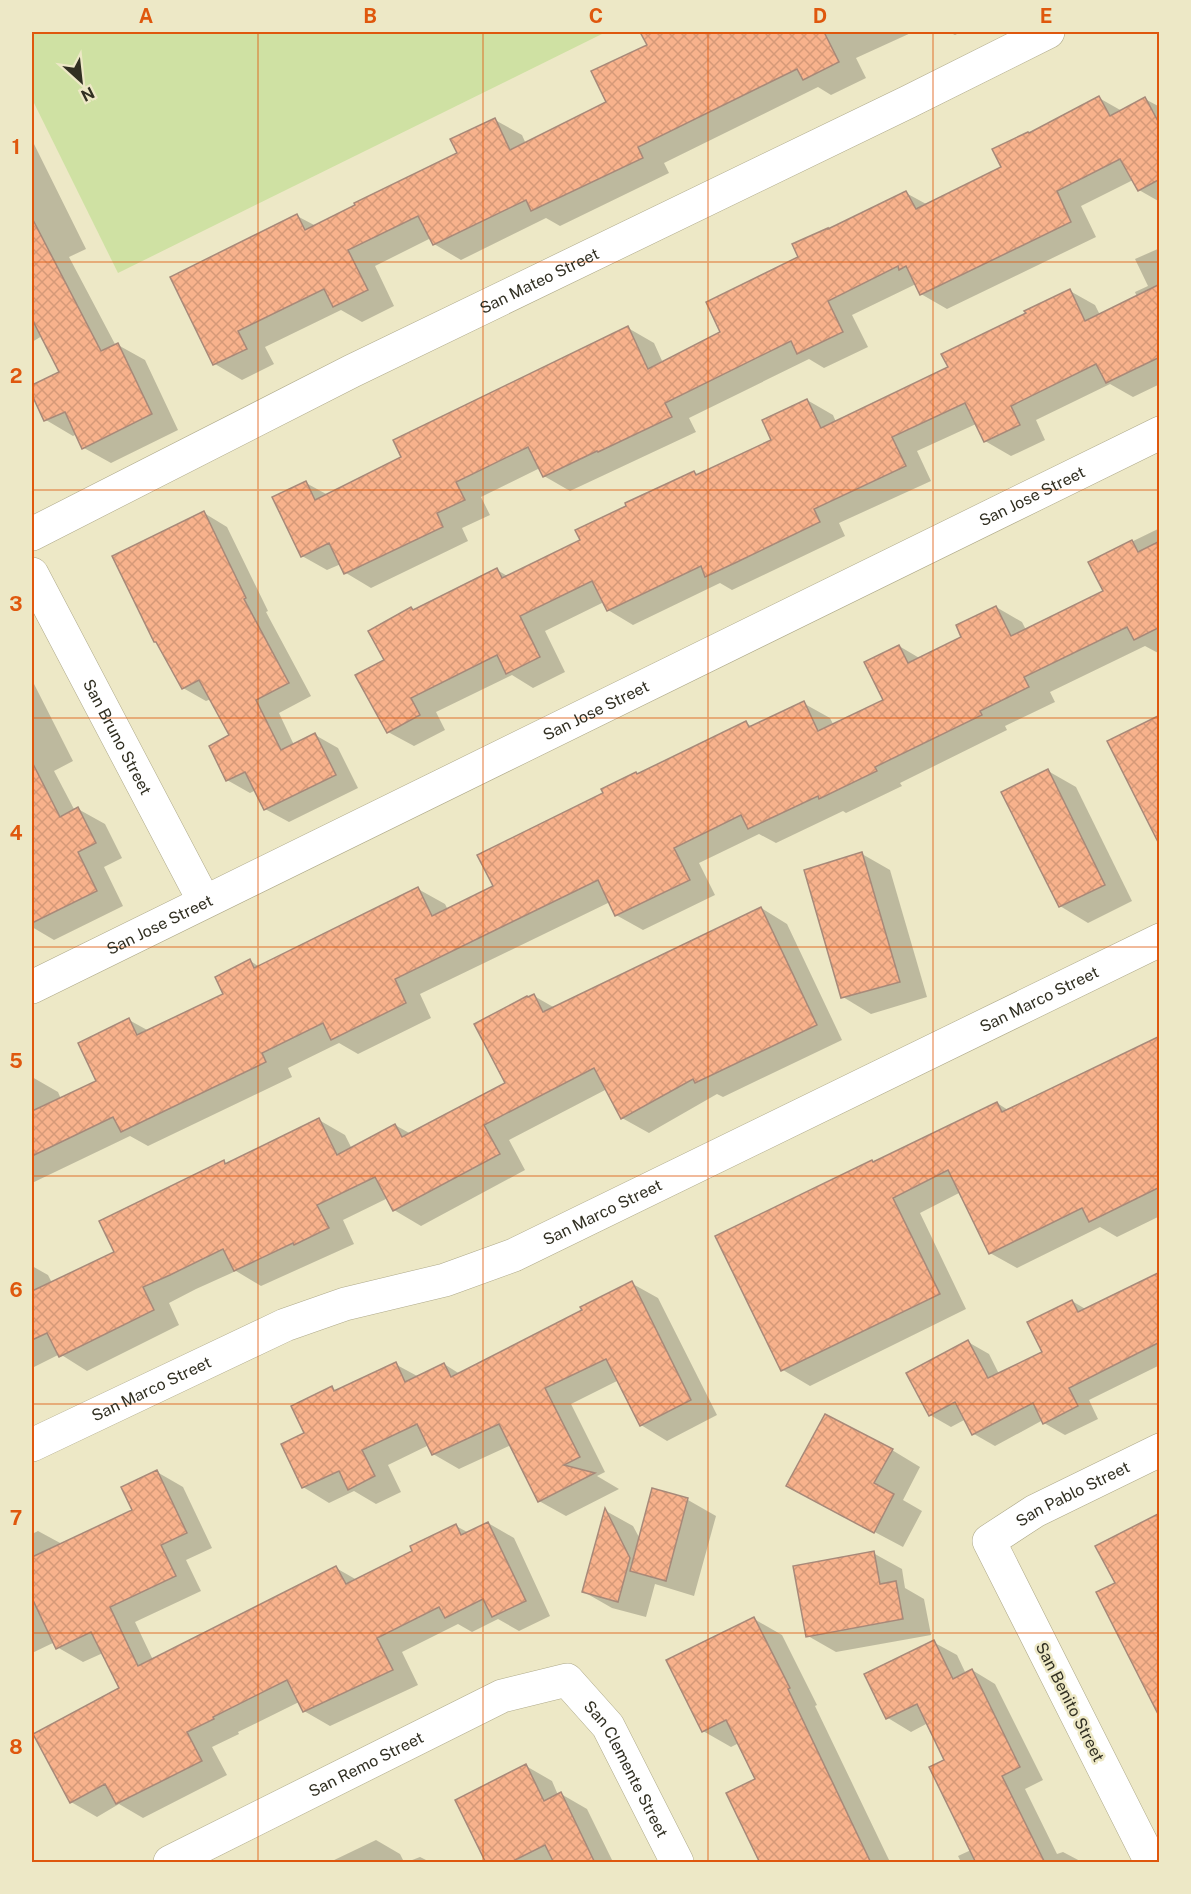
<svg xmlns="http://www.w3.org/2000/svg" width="1191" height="1894" font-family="'Public Sans',sans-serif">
<defs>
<pattern id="building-cross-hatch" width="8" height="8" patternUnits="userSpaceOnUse" patternTransform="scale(1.5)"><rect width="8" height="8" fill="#f8b28c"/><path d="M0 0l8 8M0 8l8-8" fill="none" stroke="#d59978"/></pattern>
</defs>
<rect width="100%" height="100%" fill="#ede8c6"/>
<polygon fill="#cfe1a3" points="32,32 606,32 118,273 32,99"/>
<g fill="#0003">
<polygon points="642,32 913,32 856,58 866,78 831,95 818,87 664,163 669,173 560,226 546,218 461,260 434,244 431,238 375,266 394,306 362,322 341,310 265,347 274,364 242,380 215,364 172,278 297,216 316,226 459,153 495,120 522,135 526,144 608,103 649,46"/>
<polygon points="949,32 961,32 955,35"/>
<polygon points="1099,98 1122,111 1145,99 1160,107 1160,202 1139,190 1133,180 1081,206 1096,237 947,309 921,294 916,284 852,315 868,347 824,368 809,359 689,418 696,432 570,491 544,476 540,468 481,497 490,515 462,528 468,541 371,588 346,573 341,564 327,570 302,556 306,483 328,495 403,458 628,328 654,343 663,363 722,333 800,258 906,193 928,205 1003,168 1030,135"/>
<polygon points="32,140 86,249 69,257 116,346 118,345 145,360 178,430 111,463 84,448 77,434 73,436 46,420 32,391 32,387 61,372 42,336 32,342"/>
<polygon points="1160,248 1160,384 1133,397 1110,384 1036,420 1045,440 1011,456 985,441 976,424 917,451 931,481 839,523 845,536 732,590 720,583 633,625 608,610 604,602 545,631 565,672 533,688 512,675 436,712 445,730 414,746 388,732 386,661 414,611 497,570 509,577 582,541 694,472 699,475 773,441 807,400 833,415 836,422 950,367 1028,314 1070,291 1095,305 1100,315 1137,297 1135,292 1148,286 1135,259"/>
<polygon points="204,513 227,527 268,611 266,612 311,696 279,713 294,745 315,735 338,748 358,788 289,822 265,809 256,790 250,793 227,780 231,736 211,699 206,701 183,688"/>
<polygon points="1160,528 1160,654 1145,646 1050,692 1055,702 1005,726 1007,730 900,783 902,786 846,813 843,811 776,843 759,834 699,863 715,895 643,930 616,915 610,902 420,994 431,1018 358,1054 339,1043 288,1068 292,1077 148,1146 130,1136 32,1183 32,1077 58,1092 61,1099 98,1081 129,1020 149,1031 225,995 250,961 260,967 418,889 445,904 448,910 495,887 605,794 636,773 639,775 746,723 753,727 803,703 830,718 834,726 885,701 899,646 921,659 963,637 996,607 1022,622 1026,630 1105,591 1090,562"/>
<polygon points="32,680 73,761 54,771 75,811 78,809 105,824 122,858 104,867 123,906 54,940 32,927"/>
<polygon points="1048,771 1076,787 1132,901 1088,923 1060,906"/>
<polygon points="862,854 890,870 927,997 871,1014 843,997"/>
<polygon points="761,908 787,924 842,1040 723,1097 717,1094 649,1133 622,1118 607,1089 509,1140 525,1170 421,1226 394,1210 388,1198 343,1220 354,1244 261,1286 236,1271 196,1289 169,1303 179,1325 87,1371 60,1354 32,1368 32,1266 48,1275 52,1283 116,1253 224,1162 228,1164 319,1120 345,1135 352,1149 395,1125 411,1134 507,1083 534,996 555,1008"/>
<polygon points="1160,1037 1160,1216 1117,1237 1100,1227 1017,1268 990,1253 961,1192 920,1213 966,1309 810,1386 783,1370 717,1237 875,1163 997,1103 1008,1110"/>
<polygon points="1160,1274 1160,1365 1089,1400 1098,1419 1065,1435 1044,1423 1043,1420 995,1446 974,1434 966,1419 951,1427 930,1415 968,1342 989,1354 999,1374 1044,1352 1072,1301 1087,1310"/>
<polygon points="631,1283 658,1298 717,1415 667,1441 641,1425 619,1380 571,1404 605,1472 597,1476 619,1489 566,1516 539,1501 511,1445 459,1469 433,1454 429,1445 388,1465 401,1492 376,1504 354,1491 329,1503 303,1487 306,1434 332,1388 337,1391 395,1364 419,1377 444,1364 460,1374 584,1311"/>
<polygon points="892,1450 920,1467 903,1500 922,1511 903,1547 816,1501"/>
<polygon points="157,1472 183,1487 212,1548 186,1560 201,1591 135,1622 153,1660 336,1568 357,1580 414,1552 456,1526 469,1533 488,1523 514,1538 550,1616 519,1631 498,1619 472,1632 458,1624 402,1652 418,1685 330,1726 304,1711 299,1702 238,1732 239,1734 212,1747 227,1775 143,1818 119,1804 97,1817 71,1802 121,1688 103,1653 83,1662 57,1647 55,1642 32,1653 32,1534 38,1531 62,1544 134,1511"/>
<polygon points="653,1490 688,1500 716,1516 694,1596 655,1584 646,1617 612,1608 584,1592 606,1511 633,1526 640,1539"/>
<polygon points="873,1553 902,1569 905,1588 924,1599 931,1635 836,1652 808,1636"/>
<polygon points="754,1619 782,1635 817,1705 815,1706 890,1862 761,1862 757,1779 739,1743 731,1747 703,1731"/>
<polygon points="933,1642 957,1655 966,1674 972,1670 995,1684 1043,1780 1025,1789 1057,1854 1063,1852 1082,1862 961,1862 958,1856 971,1850 946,1760 928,1723 911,1732 888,1718"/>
<polygon points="526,1766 552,1781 558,1795 561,1794 587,1809 613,1862 488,1862"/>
<polygon points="376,1840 400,1854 404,1862 330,1862"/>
<polygon points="420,1857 430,1862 407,1862"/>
</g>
<g fill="url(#building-cross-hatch)" stroke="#a78979" stroke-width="1.5">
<polygon points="640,32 824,32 839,62 803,80 797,69 638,147 643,158 531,211 526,200 433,245 418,216 348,250 368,290 333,307 324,289 238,331 247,349 213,365 170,277 297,214 305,230 355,205 354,203 457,153 450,139 495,118 510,150 606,102 591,71 647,45"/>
<polygon points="1099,96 1110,116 1145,97 1160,125 1160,179 1138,191 1120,159 1057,191 1071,222 920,295 906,266 899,270 898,266 828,301 843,332 797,354 791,341 665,403 672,417 598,452 597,451 543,477 528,447 456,482 465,500 437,513 443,527 344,574 329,543 301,557 272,497 306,481 315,500 401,457 393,440 628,326 648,369 720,332 706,302 798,257 792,244 828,228 828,229 906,191 916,209 1001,167 992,149 1028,132 1029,133"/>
<polygon points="32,218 101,351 118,343 152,414 82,449 65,412 44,421 32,395 32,385 59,372 32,319"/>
<polygon points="1160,284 1160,357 1106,383 1096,364 1011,406 1020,425 984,442 965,403 892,437 906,466 814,509 820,522 737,562 705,577 701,566 607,611 592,581 520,616 540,657 506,674 497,655 411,698 420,715 387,733 355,675 384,660 368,631 411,607 413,610 497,568 502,578 580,540 575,530 626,506 625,503 694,471 696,475 771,440 762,420 807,399 821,428 948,367 941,354 1026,313 1024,311 1070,289 1085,321"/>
<polygon points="204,511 246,598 244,599 289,683 256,700 281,750 315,733 336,775 264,810 245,772 226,781 209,746 229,735 199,680 182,689 156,642 154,642 112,556"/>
<polygon points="1132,540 1138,552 1160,541 1160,627 1134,640 1127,627 1024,677 1029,687 980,711 982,715 875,767 877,771 819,799 818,796 748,829 741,815 674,848 690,880 615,916 598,880 395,979 406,1003 331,1040 323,1023 262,1053 266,1062 121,1132 113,1117 32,1156 32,1111 96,1081 78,1043 129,1018 137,1035 223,994 215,977 250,959 254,968 418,887 432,916 493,886 477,855 603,793 601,789 636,772 637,774 746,721 749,727 804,701 818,731 883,700 864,662 899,645 908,663 961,637 956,625 996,606 1011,636 1103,591 1088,562"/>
<polygon points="1160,715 1160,846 1107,741"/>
<polygon points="32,762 60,817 78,807 96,843 78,852 97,891 32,923"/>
<polygon points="1048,769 1105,885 1059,907 1001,792"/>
<polygon points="862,852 900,982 841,998 804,870"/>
<polygon points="761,907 817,1025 695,1083 693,1079 621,1119 594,1068 484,1125 500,1154 393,1211 375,1177 317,1205 329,1228 294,1245 293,1243 234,1271 223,1249 170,1275 143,1287 154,1310 59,1357 47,1333 32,1340 32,1291 114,1252 99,1221 224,1160 225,1164 319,1118 337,1155 395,1124 402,1137 505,1083 474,1024 527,996 528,997 534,994 543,1012"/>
<polygon points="1160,1036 1160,1187 1089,1222 1082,1208 989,1254 948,1170 893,1198 940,1294 781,1371 715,1236 872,1160 873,1162 997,1102 1002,1112"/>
<polygon points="1160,1272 1160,1342 1069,1388 1078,1406 1043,1424 1033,1403 972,1435 955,1402 929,1416 906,1373 968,1340 988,1378 1042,1352 1027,1322 1072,1300 1078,1312"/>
<polygon points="632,1281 691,1400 640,1426 606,1359 545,1388 580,1457 564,1465 595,1473 538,1502 499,1424 432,1455 417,1424 362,1450 375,1476 348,1490 339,1471 302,1488 281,1444 304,1433 291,1406 332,1386 334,1391 396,1362 405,1382 444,1363 451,1377 582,1310 580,1307"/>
<polygon points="825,1414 893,1449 874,1483 894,1494 874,1533 786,1486"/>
<polygon points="157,1470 187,1533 161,1545 176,1576 110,1607 138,1666 336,1566 346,1584 412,1551 410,1546 456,1524 461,1535 488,1522 526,1601 492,1617 483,1599 445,1618 439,1607 377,1638 393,1670 303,1712 287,1680 213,1717 214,1719 187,1732 202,1761 116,1804 105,1784 70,1803 33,1734 119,1688 91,1632 56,1649 32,1598 32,1557 132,1510 121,1487"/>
<polygon points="652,1488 688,1498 666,1581 630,1571"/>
<polygon points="605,1508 630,1558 618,1602 582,1592"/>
<polygon points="1160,1513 1160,1718 1096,1592 1115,1583 1095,1546"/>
<polygon points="874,1551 880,1584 896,1581 903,1619 806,1637 793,1566"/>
<polygon points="754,1617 790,1688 788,1689 871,1863 760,1863 726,1793 755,1779 726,1720 702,1732 666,1660"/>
<polygon points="934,1640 953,1679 972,1669 1020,1767 1002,1776 1045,1863 976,1863 929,1767 944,1760 917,1704 886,1719 864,1674"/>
<polygon points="526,1764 544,1801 561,1792 595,1863 554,1863 545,1845 509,1863 486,1863 455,1800"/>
</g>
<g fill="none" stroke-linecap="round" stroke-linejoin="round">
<g stroke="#aea989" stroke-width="34">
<g id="minor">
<path id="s1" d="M32,534l320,-163 556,-269 140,-70"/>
<path id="s2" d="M32,574l172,327"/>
<path id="s3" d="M32,987l1128,-554"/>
<path id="s4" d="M32,1445l253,-120 60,-21 100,-24 69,-25 646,-315"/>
<path id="s5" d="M170,1862l332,-166 65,-16 41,46 69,136"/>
<path id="s6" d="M1151,1862l-162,-321 46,-30 125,-61"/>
</g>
</g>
<use href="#minor" stroke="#fff" stroke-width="33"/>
</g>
<path fill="none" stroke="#df570d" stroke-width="1.5" stroke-opacity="0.55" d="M258,32v1830M483,32v1830M708,32v1830M933,32v1830M32,262h1128M32,490h1128M32,718h1128M32,947h1128M32,1176h1128M32,1404h1128M32,1633h1128"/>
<g text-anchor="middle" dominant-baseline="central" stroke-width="5" stroke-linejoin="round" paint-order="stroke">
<g font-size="16" fill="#312f22" stroke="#ede8c6">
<text stroke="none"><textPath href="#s1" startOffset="567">San Mateo Street</textPath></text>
<text stroke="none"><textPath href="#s3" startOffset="1114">San Jose Street</textPath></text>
<text stroke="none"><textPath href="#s3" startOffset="628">San Jose Street</textPath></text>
<text stroke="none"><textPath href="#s2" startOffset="184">San Bruno Street</textPath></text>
<text stroke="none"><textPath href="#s3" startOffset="142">San Jose Street</textPath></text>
<text stroke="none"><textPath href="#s4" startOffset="1104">San Marco Street</textPath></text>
<text stroke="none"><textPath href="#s4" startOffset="618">San Marco Street</textPath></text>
<text stroke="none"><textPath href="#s4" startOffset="132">San Marco Street</textPath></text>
<text stroke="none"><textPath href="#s6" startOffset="456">San Pablo Street</textPath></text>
<text transform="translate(1070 1702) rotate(63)">San Benito Street</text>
<text stroke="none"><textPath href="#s5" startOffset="219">San Remo Street</textPath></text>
<text stroke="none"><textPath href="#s5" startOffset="546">San Clemente Street</textPath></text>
</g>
</g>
<rect width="1191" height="1894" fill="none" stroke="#ede8c6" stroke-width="66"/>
<g transform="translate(81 81) rotate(153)" stroke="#ede8c6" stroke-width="4.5" paint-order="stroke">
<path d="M0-4.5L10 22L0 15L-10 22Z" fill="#312f22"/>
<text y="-9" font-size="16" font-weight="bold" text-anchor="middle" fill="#312f22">N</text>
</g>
<rect x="33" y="33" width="1125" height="1828" fill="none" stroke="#df570d" stroke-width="2"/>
<g font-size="20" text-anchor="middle" font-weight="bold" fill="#df570d">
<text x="146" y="23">A</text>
<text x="370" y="23">B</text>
<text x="596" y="23">C</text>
<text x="820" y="23">D</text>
<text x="1046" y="23">E</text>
<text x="16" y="154">1</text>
<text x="16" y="383">2</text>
<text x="16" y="611">3</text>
<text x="16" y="840">4</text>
<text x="16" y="1068">5</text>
<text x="16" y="1297">6</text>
<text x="16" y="1525">7</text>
<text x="16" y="1754">8</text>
</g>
</svg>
